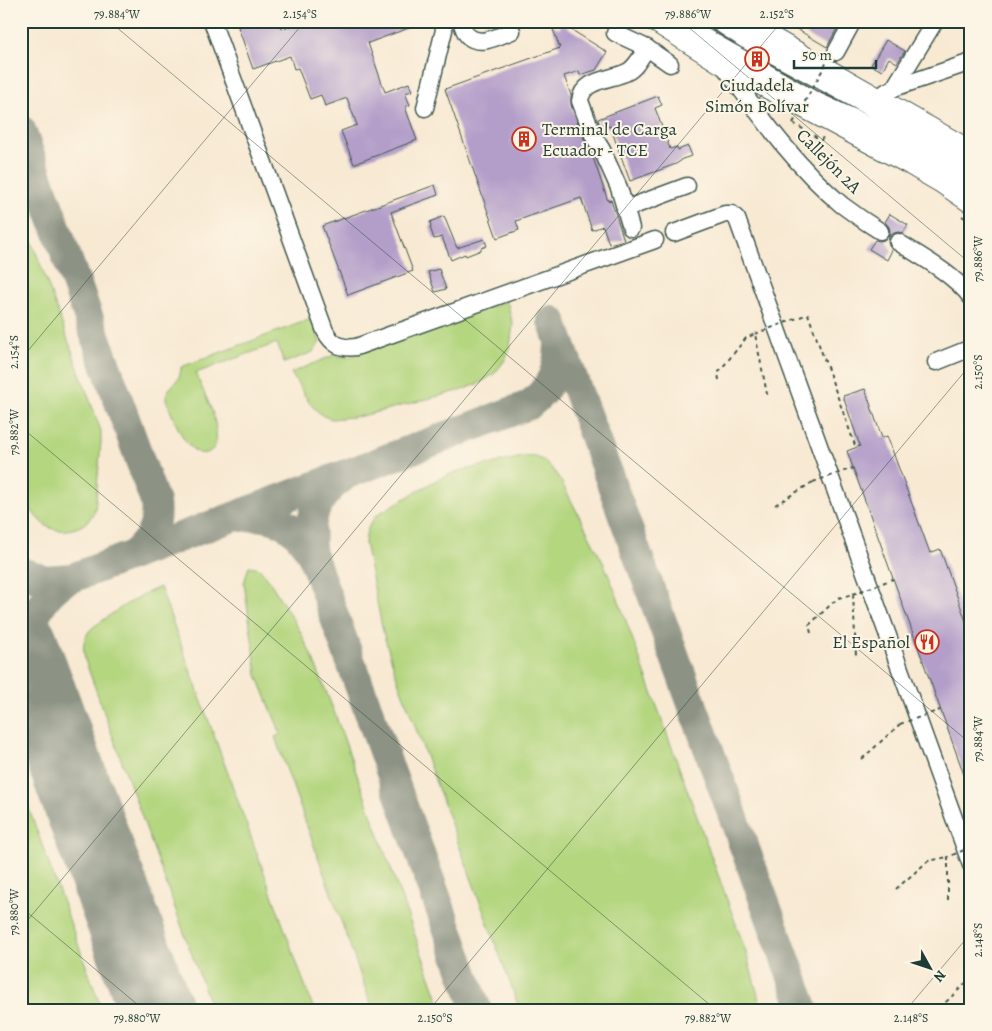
<svg xmlns="http://www.w3.org/2000/svg" width="992" height="1031" font-family="Alegreya,serif">
<rect width="100%" height="100%" fill="#fcf5e5"/>
<filter id="ink" filterUnits="userSpaceOnUse"><feTurbulence type="fractalNoise" baseFrequency=".02" numOctaves="2"/><feDisplacementMap in="SourceGraphic" scale="10" xChannelSelector="R" yChannelSelector="G"/><feConvolveMatrix kernelMatrix="1 2 1 2 8 2 1 2 1" color-interpolation-filters="sRGB"/></filter>
<filter id="wash" filterUnits="userSpaceOnUse"><feTurbulence type="fractalNoise" baseFrequency=".0096" numOctaves="4" result="noise"/><feDisplacementMap in="SourceGraphic" scale="20" xChannelSelector="R" yChannelSelector="G"/><feGaussianBlur stdDeviation="1.12" result="paint"/><feColorMatrix in="noise" values="0 0 0 0 0 0 0 0 0 0 0 0 0 0 0 0 0 1.4 0 .05"/><feComposite in="paint" operator="in"/></filter>
<g filter="url(#wash)">
<rect width="100%" height="100%" fill="#f8e9d3"/>
<g fill="#b4d67f" stroke="#6a8a5a">
<path d="M21,211l80,220v11l-6,68c-4,9 -10,15 -19,18 -31,10 -44,-14 -55,-38z"/>
<polygon points="507,301 513,325 510,346 505,360 495,373 480,383 462,390 362,416 332,419 323,416 310,404 291,373 334,355 348,357"/>
<path d="M311,319l9,23 -7,10 -29,11 -7,-20 -81,30c6,19 20,38 20,59 1,8 0,16 -7,20 -21,11 -38,-40 -43,-53 0,-9 6,-12 11,-19 3,-4 4,-8 4,-13z"/>
<path d="M523,457c4,0 9,-1 13,0 11,3 20,16 26,26l42,81 13,32 129,356 16,58h-242l-124,-335 -13,-43 -18,-89c1,-13 4,-19 13,-29l60,-35 20,-8z"/>
<polygon points="249,566 256,567 263,572 270,582 300,631 314,661 335,714 442,1010 373,1010 275,737 281,734 257,675 244,583"/>
<path d="M160,587l154,423h-102l-127,-350c-1,-8 -3,-15 1,-23 2,-7 10,-12 16,-16 18,-14 37,-25 58,-34z"/>
<polygon points="21,787 102,1010 21,1010"/>
</g>
<g fill="none" stroke-linecap="round" stroke-linejoin="round">
<g stroke="#8c9384" stroke-width="30">
<path d="M21,130l134,372c3,25 -4,37 -22,53"/>
<polyline points="552,321 804,1010"/>
<path d="M342,478c-28,19 -35,45 -30,77l165,455"/>
<path d="M241,517c34,-4 55,8 71,38"/>
<path d="M21,572l24,8 27,-2 457,-173c22,-17 30,-36 30,-63"/>
<path d="M28,663c0,-7 0,-14 0,-20 2,-21 13,-44 30,-57 4,-4 9,-6 14,-8"/>
<polyline points="21,712 43,704"/>
</g>
<polyline stroke="#8c9384" stroke-width="74" points="21,643 156,1010"/>
</g>
<g id="blocks">
<g fill="#b39ec9">
<polygon points="255,21 279,21 282,29 306,21 307,25 318,21 425,21 425,22 368,43 385,92 409,83 412,91 405,93 410,105 405,107 417,140 354,164 341,131 357,125 347,98 325,106 321,95 310,99 298,68 294,69 290,56 253,69 238,27"/>
<polygon points="783,21 841,21 827,47"/>
<polygon points="551,24 559,29 562,24 607,52 596,70 580,75 579,71 564,76 571,95 571,105 584,139 590,149 608,201 611,200 624,240 609,244 603,226 592,230 581,198 516,221 519,230 497,238 445,89 560,48"/>
<polygon points="886,40 905,51 897,63 889,58 882,71 871,65"/>
<polygon points="658,96 662,105 655,108 670,149 677,147 678,150 688,146 692,156 682,159 682,160 676,164 630,181 610,126 601,129 598,119"/>
<polygon points="435,185 438,195 391,212 413,271 348,295 322,226"/>
<polygon points="890,214 908,225 903,233 898,232 894,233 889,237 888,242 889,246 892,250 887,260 869,249 875,240 879,241 884,240 889,236 890,231 889,227 885,222"/>
<polygon points="444,216 457,248 484,239 487,246 481,248 481,250 466,256 465,254 451,260 442,237 434,239 430,227 431,226 430,222"/>
<polygon points="439,269 446,289 435,292 428,272"/>
<polygon points="865,389 882,438 887,436 930,553 940,549 971,635 971,791 970,791 847,451 860,446 843,396"/>
</g>
</g>
</g>
<g filter="url(#ink)">
<use href="#blocks" fill-opacity="0" stroke="#40574c" stroke-width="1"/>
<g fill="none" stroke-linecap="round" stroke-linejoin="round">
<g stroke="#40574c" stroke-width="19">
<g id="minor">
<path d="M212,21l113,310c7,13 15,18 31,16l299,-107"/>
<path d="M461,21c2,5 3,11 7,15 12,11 31,0 44,-5"/>
<polyline points="677,21 813,99 870,125 949,168 971,182"/>
<polyline points="716,21 745,40 928,139 971,164"/>
<polyline points="615,33 647,48 670,64"/>
<polyline points="836,52 853,21"/>
<path d="M723,65c36,49 72,101 119,140 12,9 25,18 38,26"/>
<polyline points="894,88 935,21"/>
<polyline points="880,98 886,92 894,88 971,62"/>
<polyline points="425,108 444,30 443,21"/>
<polyline points="625,209 687,186"/>
<path d="M631,228l-12,-40 -17,-38 -9,-15 -13,-34c2,-22 31,-21 47,-29 9,-4 14,-16 20,-24"/>
<polyline points="674,233 725,214 732,214 737,219 971,865"/>
<path d="M898,242c25,16 54,31 73,55"/>
<polyline points="936,362 971,348"/>
</g>
</g>
<g stroke="#40574c" stroke-width="22">
<g id="major">
<polyline points="654,21 722,64 911,165 940,182 971,203"/>
<polyline points="743,21 971,151"/>
</g>
</g>
<g stroke="#40574c" stroke-width="2" stroke-dasharray="4 4" stroke-linecap="butt">
<polyline points="793,123 821,140 824,136"/>
<polyline points="962,216 971,222"/>
<polyline points="719,380 718,373 746,338 755,334 768,399"/>
<polyline points="775,505 813,482"/>
<polyline points="971,535 969,538 971,539"/>
<polyline points="811,633 809,625 838,598 853,594 856,656"/>
<polyline points="862,759 900,724"/>
<polyline points="896,889 928,861 948,857"/>
<polyline points="948,1010 946,1002 971,978"/>
</g>
<use href="#minor" stroke="#fff" stroke-width="16"/>
<use href="#major" stroke="#fff" stroke-width="20"/>
<g stroke="#40574c" stroke-width="2" stroke-dasharray="4 4" stroke-linecap="butt">
<polyline points="793,123 828,60"/>
<polyline points="755,334 808,314 856,448"/>
<polyline points="813,482 853,468"/>
<polyline points="853,594 893,579"/>
<polyline points="900,724 940,710"/>
<polyline points="948,900 948,857 971,847"/>
</g>
</g>
</g>
<path fill="none" stroke="#1f3d34" stroke-width="1" stroke-opacity="0.45" d="M109,21l862,723M681,21l290,243M21,359l284,-338M21,427l695,583M21,907l123,103M21,928l761,-907M429,1010l542,-646M906,1010l65,-77"/>
<defs>
<g id="building-ring" transform="scale(1.25)"><circle r="9.5" fill="#fcf5e5" stroke="#c8321e" stroke-width="1.5"/><path d="M-4-6H4V6H1V3H-1V6H-4ZM-2.5-4.3h1.7v1.8h-1.7ZM.8-4.3h1.7v1.8H.8ZM-2.5-1h1.7V.8h-1.7ZM.8-1h1.7V.8H.8Z" fill="#c8321e"/></g>
<g id="restaurant-ring" transform="scale(1.25)"><circle r="9.5" fill="#fcf5e5" stroke="#c8321e" stroke-width="1.5"/><path d="M-5-6h1v4h1v-4h1v4h1v-4h1v5L-1.5 .5V6h-2V.5L-5-1ZM5-6V6H3V1.5H1.5Q1.5-4 5-6Z" fill="#c8321e"/></g>
</defs>
<g fill-rule="evenodd">
<use href="#building-ring" x="757" y="59"/>
<use href="#building-ring" x="524" y="139"/>
<use href="#restaurant-ring" x="927" y="642"/>
</g>
<g text-anchor="middle" dominant-baseline="central" stroke-width="4" stroke-linejoin="round" paint-order="stroke">
<g font-size="18" fill="#1f3d34" stroke="#fcf5e5">
<text x="757" y="85">Ciudadela<tspan x="757" dy="21">Simón Bolívar</tspan></text>
<text x="542" y="129" text-anchor="start">Terminal de Carga<tspan x="542" dy="21">Ecuador - TCE</tspan></text>
<text x="910" y="642" text-anchor="end">El Español</text>
</g>
<g font-size="18" fill="#1f3d34" stroke="#fcf5e5">
<text transform="translate(829 161) rotate(45)">Callejón 2A</text>
</g>
</g>
<rect width="992" height="1031" fill="none" stroke="#fcf5e5" stroke-width="55"/>
<g transform="translate(930 968) rotate(130)" stroke="#fcf5e5" stroke-width="4" paint-order="stroke">
<path d="M0-4L9 19L0 12L-9 19Z" fill="#1f3d34"/>
<text y="-8" font-size="14" font-weight="bold" text-anchor="middle" fill="#1f3d34">N</text>
</g>
<path d="M794 60v8h82v-8" fill="none" stroke="#1f3d34" stroke-width="2.5"/>
<text x="802" y="60" font-size="15" fill="#1f3d34" stroke="#fcf5e5" stroke-width="4" paint-order="stroke">50 m</text>
<rect x="28" y="28" width="936" height="976" fill="none" stroke="#1f3d34" stroke-width="2"/>
<g font-size="12" text-anchor="middle" fill="#1f3d34">
<text x="117" y="18">79.884°W</text>
<text x="300" y="18">2.154°S</text>
<text x="688" y="18">79.886°W</text>
<text x="777" y="18">2.152°S</text>
<text transform="translate(978 259) rotate(-90)" y="4">79.886°W</text>
<text transform="translate(14 352) rotate(-90)" y="4">2.154°S</text>
<text transform="translate(978 372) rotate(-90)" y="4">2.150°S</text>
<text transform="translate(14 432) rotate(-90)" y="4">79.882°W</text>
<text transform="translate(978 739) rotate(-90)" y="4">79.884°W</text>
<text transform="translate(14 912) rotate(-90)" y="4">79.880°W</text>
<text transform="translate(978 940) rotate(-90)" y="4">2.148°S</text>
<text x="137" y="1022">79.880°W</text>
<text x="435" y="1022">2.150°S</text>
<text x="708" y="1022">79.882°W</text>
<text x="911" y="1022">2.148°S</text>
</g>
</svg>
